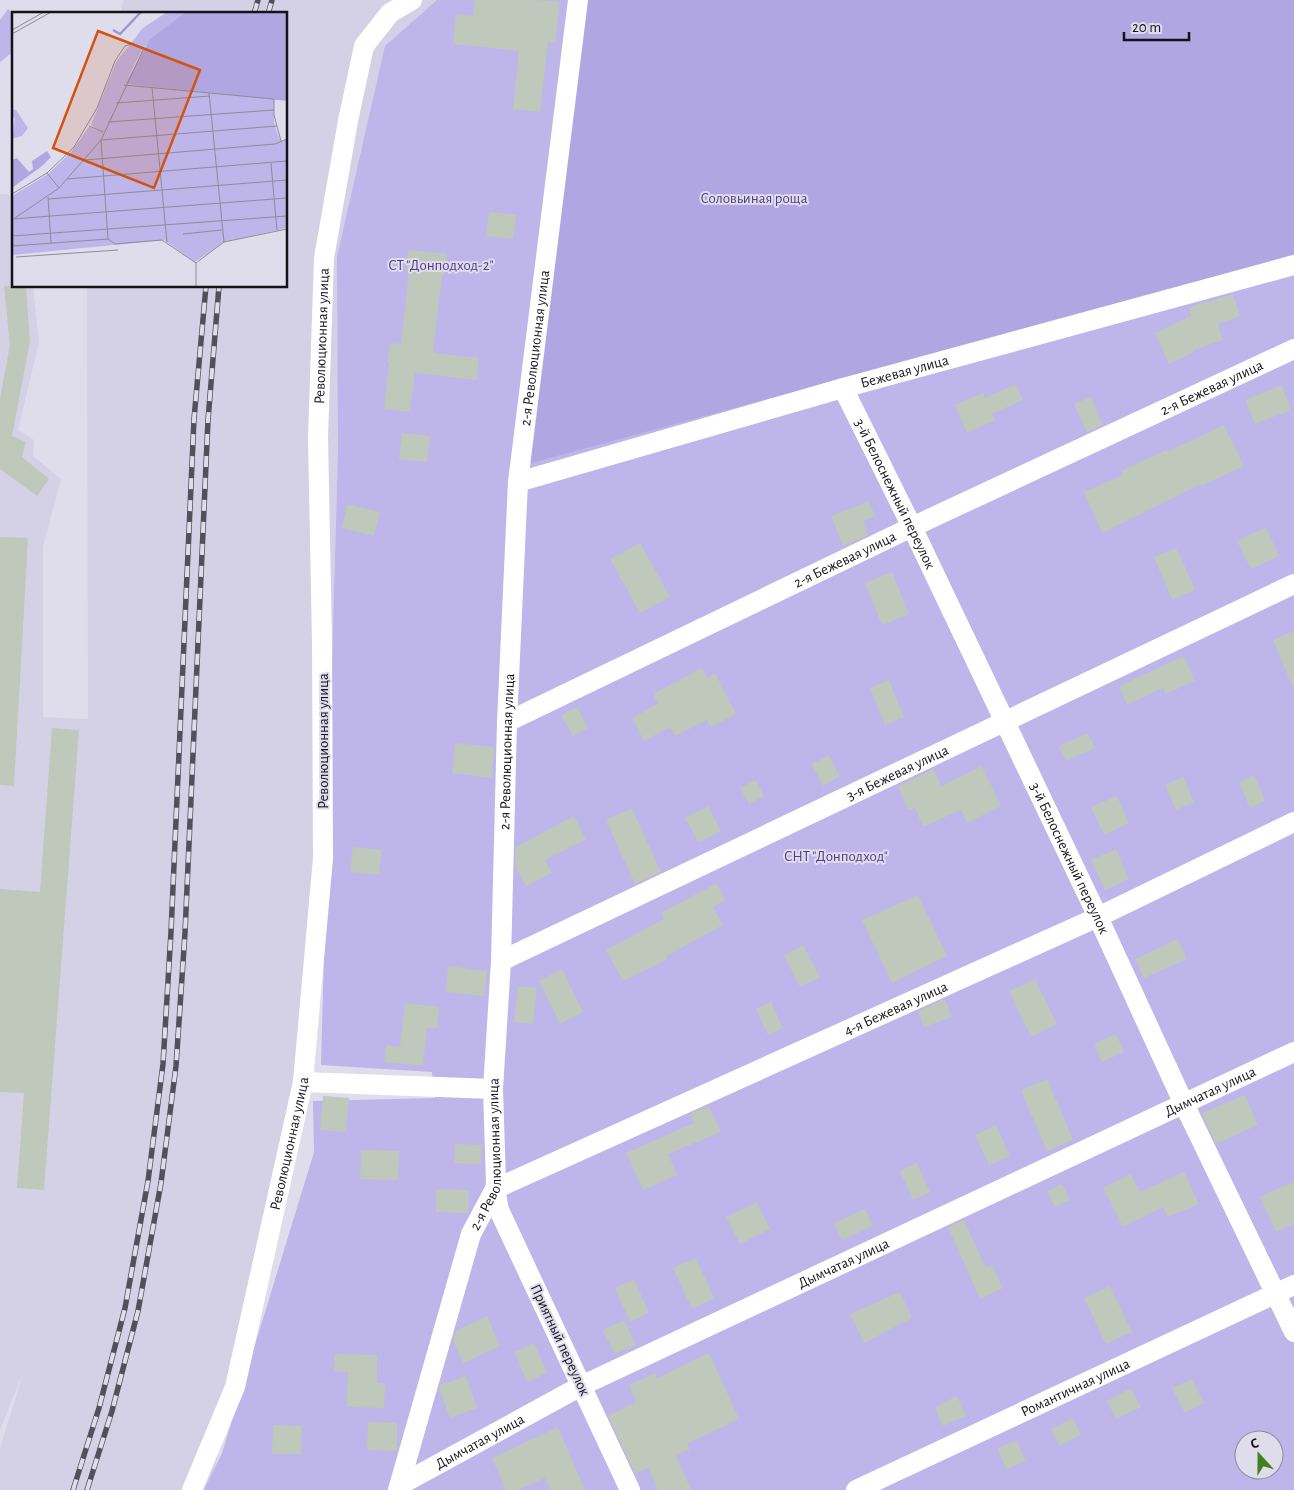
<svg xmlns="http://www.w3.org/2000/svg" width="1294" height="1490" font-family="'Alegreya Sans',sans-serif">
<rect width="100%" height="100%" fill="#dfddec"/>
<polygon fill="#d4d1e7" points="123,0 437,0 306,1104 209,1490 0,1490 0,1448 23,1373 0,1430 0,194 14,195 14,286 33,286 39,342 18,430 34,440 33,456 61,479 43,547 43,717 88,719 87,286 286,286 286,14 121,14"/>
<g fill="#beb5eb" fill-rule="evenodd">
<path d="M437,0h138l719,256v1234h-1090l18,-37 92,-301 -1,-51 122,-3 -3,-26 -111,-7 17,-614 -1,-194 48,-211zM1244,1440h30v30h-30z"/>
<polygon points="8,9 14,14 14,51 0,62 0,20"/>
</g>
<polygon fill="#b0a6e2" points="575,0 1294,0 1294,256 524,465"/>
<g fill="#bfc8bb">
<polygon points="475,0 536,0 560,2 555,43 548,42 540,112 513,109 519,51 453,44 456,14 473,16"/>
<polygon points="489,212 516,215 513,239 486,236"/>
<polygon points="408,250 447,254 444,275 442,275 433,353 479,358 477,380 415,373 410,412 384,409 389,362 387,362 390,343 401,344 409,271 406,271"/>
<polygon points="4,286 26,286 30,341 12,436 26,442 22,457 49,479 37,496 0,469 0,399 10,345"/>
<polygon points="1233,294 1240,316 1218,324 1223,340 1194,350 1195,352 1169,364 1155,333 1191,316 1189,307"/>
<polygon points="1016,384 1023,400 992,414 995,420 967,433 955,405 983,393 985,398"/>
<polygon points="1282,385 1291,410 1255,424 1245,400"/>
<polygon points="1091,397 1103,425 1087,432 1074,404"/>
<polygon points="1224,425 1244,466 1201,486 1201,484 1102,533 1084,492 1123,475 1121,471 1166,450 1167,452"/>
<polygon points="402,433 430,436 427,462 399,459"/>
<polygon points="869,501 875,516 863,521 868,535 843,546 831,516"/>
<polygon points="347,504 380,512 374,536 342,528"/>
<polygon points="1266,527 1279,556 1251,569 1237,541"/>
<polygon points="0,537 28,538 14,786 0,785"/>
<polygon points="640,543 670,597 640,613 610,559"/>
<polygon points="1177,548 1195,590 1172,600 1154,557"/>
<polygon points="892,572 909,614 882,625 865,583"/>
<polygon points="1294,631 1294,690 1273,640"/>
<polygon points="1184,656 1195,681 1166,694 1163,688 1127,705 1119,686"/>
<polygon points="702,668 707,678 715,673 736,714 711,727 707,720 675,736 670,727 644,741 632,718 658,704 653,694"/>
<polygon points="889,680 904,717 885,725 870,688"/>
<polygon points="577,707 588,728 573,736 561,715"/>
<polygon points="52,728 79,730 44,1190 17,1188 24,1093 0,1092 0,889 40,892"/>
<polygon points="1088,733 1095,748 1066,761 1059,746"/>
<polygon points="455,743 494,747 492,778 452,773"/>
<polygon points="829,755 840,776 823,786 812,764"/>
<polygon points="982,766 1001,806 967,823 961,810 923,827 915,808 908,810 898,786 934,769 941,786"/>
<polygon points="1254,775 1265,801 1250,808 1239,782"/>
<polygon points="1183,777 1194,802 1176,810 1165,785"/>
<polygon points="756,780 764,796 749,804 740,788"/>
<polygon points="1117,796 1129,823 1104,835 1091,807"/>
<polygon points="708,806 721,831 699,843 685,818"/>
<polygon points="632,808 661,872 635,884 606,820"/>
<polygon points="574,816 586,839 545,860 552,873 526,886 515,866 516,847"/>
<polygon points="353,847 382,850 379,875 350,872"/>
<polygon points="1116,849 1129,879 1105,890 1091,860"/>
<polygon points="717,883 725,900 713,907 723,925 666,956 668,959 623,981 606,950 664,919 661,913"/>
<polygon points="918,895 947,956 892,983 862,920"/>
<polygon points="1178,939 1187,959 1144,978 1135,959"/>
<polygon points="803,945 820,977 800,987 784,955"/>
<polygon points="448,966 487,971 484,996 446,992"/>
<polygon points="562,969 583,1012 560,1024 539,981"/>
<polygon points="1035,979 1057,1024 1031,1037 1009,991"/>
<polygon points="518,986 537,988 533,1024 514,1022"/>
<polygon points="945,999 952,1017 924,1027 918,1011"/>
<polygon points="771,1002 783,1028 768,1035 756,1009"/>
<polygon points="405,1003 439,1007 437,1029 427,1027 423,1066 384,1062 386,1045 400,1047"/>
<polygon points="1116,1034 1124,1052 1102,1062 1094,1044"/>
<polygon points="1047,1079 1073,1140 1047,1151 1021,1090"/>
<polygon points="1245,1095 1258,1125 1216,1144 1202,1113"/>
<polygon points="323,1096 349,1098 346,1132 320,1130"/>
<polygon points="709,1106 721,1132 668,1154 677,1175 643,1190 626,1153 694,1123 690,1114"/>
<polygon points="996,1125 1010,1156 989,1165 975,1135"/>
<polygon points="455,1144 482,1145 481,1164 454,1163"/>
<polygon points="361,1150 399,1151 398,1180 360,1179"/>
<polygon points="917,1163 930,1192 913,1200 900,1171"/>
<polygon points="1184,1172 1199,1204 1168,1217 1163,1207 1123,1227 1103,1188 1131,1174 1140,1192"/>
<polygon points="1294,1181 1294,1224 1276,1232 1260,1197"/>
<polygon points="1062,1184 1070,1200 1055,1207 1047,1191"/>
<polygon points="436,1189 469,1190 468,1213 436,1212"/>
<polygon points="757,1202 770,1229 740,1244 726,1217"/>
<polygon points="865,1209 873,1226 842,1240 834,1223"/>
<polygon points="964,1220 986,1268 992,1265 1003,1288 980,1299 948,1227"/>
<polygon points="696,1258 714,1298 692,1309 673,1268"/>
<polygon points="634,1279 649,1313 630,1322 615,1288"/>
<polygon points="1110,1286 1132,1332 1106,1344 1084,1298"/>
<polygon points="900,1292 912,1318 864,1343 850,1314"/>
<polygon points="487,1316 500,1346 463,1363 453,1340 456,1331"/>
<polygon points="624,1320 636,1345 615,1354 603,1330"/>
<polygon points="534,1343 547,1373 527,1382 514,1352"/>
<polygon points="709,1353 739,1419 687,1444 690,1449 676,1455 691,1490 658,1490 648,1468 635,1474 608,1416 636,1402 629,1385 655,1373 657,1378"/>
<polygon points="335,1354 377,1355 377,1383 385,1383 384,1408 347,1407 348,1372 334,1371"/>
<polygon points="466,1376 477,1408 450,1418 439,1389 440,1385"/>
<polygon points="1192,1379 1204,1403 1185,1413 1172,1388"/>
<polygon points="1131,1388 1141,1407 1116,1419 1107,1401"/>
<polygon points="957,1396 966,1416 943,1426 935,1407"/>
<polygon points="1073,1418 1081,1435 1059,1446 1051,1429"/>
<polygon points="368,1422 397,1423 397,1451 367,1450"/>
<polygon points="273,1425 302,1426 301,1454 272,1454"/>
<polygon points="558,1427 585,1490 550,1490 545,1478 518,1490 506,1490 492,1458"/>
<polygon points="1016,1440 1026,1460 1007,1470 997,1449"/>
</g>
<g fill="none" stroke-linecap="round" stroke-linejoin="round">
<g stroke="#fff" stroke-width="20">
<path id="s1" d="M843,388l69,139 186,390 86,187 110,228"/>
<path id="s2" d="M518,482l325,-94 451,-123"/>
<path id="s3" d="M507,722l405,-195 382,-178"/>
<path id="s4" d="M501,961l793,-377"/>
<polyline points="303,1082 493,1089"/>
<path id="s5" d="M400,1485l181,-99 713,-334"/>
<path id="s6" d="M192,1490l43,-103 68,-305 20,-224 -1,-216 -4,-205 6,-179 24,-137 16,-75 26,-33 22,-13"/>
<path id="s7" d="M398,1490l73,-256 24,-45 1,-6 -3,-94 8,-128 6,-239 11,-240 60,-482"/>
<path id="s8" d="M630,1490l-131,-280 -4,-21 603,-272 196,-95"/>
<path id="s9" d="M856,1490l438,-205"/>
</g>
<g stroke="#515159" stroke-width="5.5">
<g id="rail">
<polyline points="254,14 258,0"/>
<polyline points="268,14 272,0"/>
<polyline points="73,1490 99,1408 125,1308 148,1181 163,1064 171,932 194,419 206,286"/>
<polyline points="87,1490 112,1411 138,1311 161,1183 176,1066 185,933 208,420 219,286"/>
</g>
</g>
<use href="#rail" stroke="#dfddec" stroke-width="4" stroke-dasharray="11" stroke-linecap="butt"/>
</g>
<g text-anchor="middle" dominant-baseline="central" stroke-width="4" stroke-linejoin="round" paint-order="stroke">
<g font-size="15" fill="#503e86" stroke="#dfddec">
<text x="754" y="198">Соловьиная роща</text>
<text x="441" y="265">СТ "Донподход-2"</text>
<text x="836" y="856">СНТ "Донподход"</text>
</g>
<g font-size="15" fill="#131318" stroke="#dfddec">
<text stroke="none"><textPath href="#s6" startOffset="1171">Революционная улица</textPath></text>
<text stroke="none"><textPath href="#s7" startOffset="1160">2-я Революционная улица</textPath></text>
<text stroke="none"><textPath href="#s2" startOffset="402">Бежевая улица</textPath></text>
<text stroke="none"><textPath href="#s3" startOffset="780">2-я Бежевая улица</textPath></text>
<text stroke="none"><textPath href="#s1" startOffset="118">3-й Белоснежный переулок</textPath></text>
<text stroke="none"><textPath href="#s3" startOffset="375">2-я Бежевая улица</textPath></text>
<text transform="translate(323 741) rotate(-90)">Революционная улица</text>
<text stroke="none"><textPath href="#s7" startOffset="755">2-я Революционная улица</textPath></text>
<text stroke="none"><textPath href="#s4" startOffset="439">3-я Бежевая улица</textPath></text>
<text stroke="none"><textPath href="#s1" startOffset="522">3-й Белоснежный переулок</textPath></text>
<text stroke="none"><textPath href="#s8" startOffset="770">4-я Бежевая улица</textPath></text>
<text stroke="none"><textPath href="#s5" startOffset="901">Дымчатая улица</textPath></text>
<text stroke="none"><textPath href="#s6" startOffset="361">Революционная улица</textPath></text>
<text stroke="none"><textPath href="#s7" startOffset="350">2-я Революционная улица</textPath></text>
<text stroke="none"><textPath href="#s5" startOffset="496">Дымчатая улица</textPath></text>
<text transform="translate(560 1340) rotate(65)">Приятный переулок</text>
<text stroke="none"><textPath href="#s9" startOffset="242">Романтичная улица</textPath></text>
<text stroke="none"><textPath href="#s5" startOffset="91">Дымчатая улица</textPath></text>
</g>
</g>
<g transform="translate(12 12)">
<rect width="275" height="275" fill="#dfddec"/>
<path d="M155,0h19l-43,36 -18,36 149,15v23l5,16 3,3 5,-2v89l-63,14 -29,20 -31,-22 -152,15v-59l36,-22 23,-22 18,-25 10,4 -8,-6 25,-63 27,-34zM0,97l4,1 12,18 -6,8 -10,3 3,-21 -3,-1z" fill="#beb5eb"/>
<path d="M174,0h101v89l-162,-17 25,-45zM35,139l4,6 -9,9 -30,22v-28l5,-2 12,14 4,-3 -1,-8z" fill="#b0a6e2"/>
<path fill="none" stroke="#9f95d0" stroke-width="2.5" d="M101,18l7,4 21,-22"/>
<path fill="none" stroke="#8d8c97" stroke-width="1" d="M0,18l32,-18M0,22l39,-22M112,73l150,14v16l7,26M140,75l15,155M197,81l15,149M104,91l94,-7M96,110l166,-12M77,114l14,6M73,148l190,-16 12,-5M259,151l6,68M35,161l12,15M55,167l220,-18M0,182l35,-21 27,-26 23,-39 18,-47 10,-15 9,-3M36,185l3,46M36,187l239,-19M3,206l44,-30 42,-48 43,-92M0,207l275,-21M171,222l39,-4M0,224l275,-20M96,227l-7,-99 176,-14M96,227l7,5 47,-4 34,23 28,-21 63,-13M0,234l96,-7M4,245l102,-7M184,251v24"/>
<path fill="#d3520d" fill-opacity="0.15" stroke="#d3520d" stroke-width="2.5" d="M86,19l102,39 -46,118 -101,-40z"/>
<rect width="275" height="275" fill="none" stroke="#131318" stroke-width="2.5"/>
</g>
<g transform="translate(1259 1455) rotate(339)"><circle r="24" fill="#dfddec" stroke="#8d8c97"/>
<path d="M0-4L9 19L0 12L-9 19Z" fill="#438120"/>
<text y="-8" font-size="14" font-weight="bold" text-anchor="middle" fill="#131318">С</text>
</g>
<path d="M1124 32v8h65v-8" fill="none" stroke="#131318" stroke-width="2.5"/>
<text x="1132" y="32" font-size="15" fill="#131318" stroke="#dfddec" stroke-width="4" paint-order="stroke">20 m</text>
</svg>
